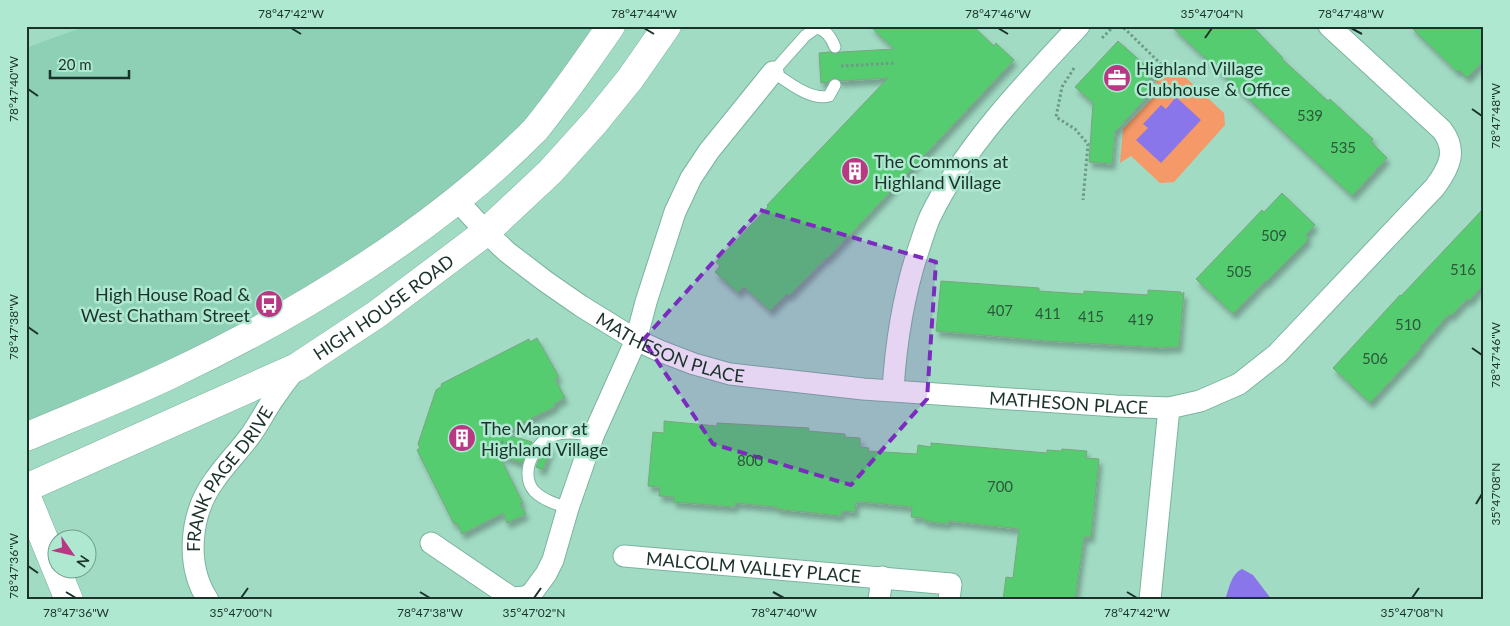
<svg xmlns="http://www.w3.org/2000/svg" width="1510" height="626" font-family="Lato,sans-serif">
<defs>
<filter id="shadow"><feDropShadow dx="3" dy="5.5" stdDeviation="2.5" flood-color="#0004"/></filter>
</defs>
<rect width="100%" height="100%" fill="#a1dbc4"/>
<polygon fill="#8dd0b6" points="86,26 608,26 536,129 395,246 26,439 26,48"/>
<polygon fill="#f59968" points="1170,63 1224,113 1225,125 1174,182 1160,183 1131,156 1120,163 1123,129 1162,88 1155,81"/>
<g fill="#8876ea">
<polygon points="1176,97 1201,120 1161,163 1136,140 1148,128 1143,124 1161,105 1166,109"/>
<path d="M1242,569l11,6 19,25h-47c4,-11 6,-26 17,-31z"/>
</g>
<g fill="#56cc6f" stroke="#7ba480" filter="url(#shadow)">
<polygon points="870,26 973,26 994,46 996,43 1014,60 827,259 826,258 789,296 787,294 770,311 744,287 738,293 715,272 720,266 716,262 768,207 767,205 888,78 842,81 834,78 828,82 821,83 819,53 830,52 835,54 841,52 894,49"/>
<polygon points="1171,26 1252,26 1283,58 1282,59 1328,101 1330,99 1373,139 1371,142 1387,158 1352,196"/>
<polygon points="1410,26 1484,26 1484,60 1467,78 1459,70 1457,72"/>
<polygon points="1118,41 1155,74 1148,81 1155,88 1115,132 1112,164 1089,162 1093,103 1075,87"/>
<polygon points="1282,193 1315,225 1306,235 1309,239 1266,282 1265,281 1233,314 1196,279 1262,210 1264,212"/>
<polygon points="1484,208 1484,284 1469,301 1467,299 1451,316 1449,314 1420,347 1421,348 1370,403 1333,368 1400,295 1401,296"/>
<polygon points="941,281 1039,288 1039,291 1084,294 1084,291 1148,295 1148,290 1181,292 1181,295 1184,292 1179,347 1166,347 1166,348 1048,341 936,331"/>
<polygon points="537,338 559,377 555,379 565,398 554,404 556,406 503,433 532,442 522,463 499,455 523,503 520,504 526,514 507,523 503,513 462,534 457,523 454,524 417,450 420,448 418,444 436,390 442,386 441,384 529,339 530,342"/>
<polygon points="664,421 717,426 717,423 809,428 808,431 845,434 845,437 860,438 860,447 869,448 868,451 917,454 918,445 931,447 931,443 1047,453 1047,450 1061,451 1062,449 1087,451 1086,458 1099,459 1091,537 1084,537 1075,600 1003,600 1006,577 1013,578 1019,529 948,521 948,524 924,521 924,518 911,517 912,507 863,502 856,502 855,512 842,511 841,516 777,509 777,507 735,503 735,507 673,502 674,497 659,496 660,487 648,486 653,432 664,433"/>
<polygon points="548,447 551,448 543,470 536,467 540,457"/>
</g>
<g fill="none" stroke-linecap="round" stroke-linejoin="round">
<g stroke="#7bb49e" stroke-width="13">
<g id="lane">
<path d="M835,85l-6,11c-18,5 -41,-14 -56,-24l32,-36 11,-8c10,1 15,9 19,19"/>
<path d="M568,508c-12,-4 -25,-8 -34,-17 -6,-7 -7,-17 -5,-26 10,-33 33,-36 64,-29"/>
</g>
</g>
<g stroke="#7bb49e" stroke-width="23">
<g id="street">
<path id="s1" d="M456,199l30,33 21,20 38,29 36,25 55,34 24,11 34,13 36,10 133,15 253,17 53,2 31,-7 39,-17 38,-30 158,-167c14,-19 23,-36 7,-57l-113,-104"/>
<path d="M893,390c3,-50 11,-98 27,-145 3,-9 6,-19 10,-28 33,-69 97,-136 149,-191"/>
<polyline points="431,543 512,598 525,597 532,593 546,574 553,560 568,508 593,436 636,340 646,302 675,212 691,178 709,151 773,72"/>
<path id="s2" d="M624,556l327,28 -2,16"/>
<path id="s3" d="M208,600c-23,-35 -18,-86 6,-119 11,-16 24,-29 36,-45 8,-11 14,-23 22,-35 8,-12 16,-23 25,-34"/>
<polyline points="879,600 882,577"/>
<polyline points="1150,600 1169,408"/>
</g>
</g>
<g stroke="#7bb49e" stroke-width="29">
<g id="secondary">
<path d="M26,437c49,-21 98,-40 146,-63 127,-60 264,-144 363,-244 7,-8 14,-18 21,-27 19,-25 37,-51 55,-77"/>
<path id="s4" d="M26,488l271,-121 80,-53 109,-82 64,-60 46,-51 34,-42 37,-53"/>
<polyline points="26,495 69,600"/>
</g>
</g>
<g stroke="#6d9a88" stroke-width="3" stroke-dasharray="2.5 2.5" stroke-linecap="butt">
<polyline points="1119,26 1125,29 1165,68"/>
<polyline points="1102,38 1114,26"/>
<polyline points="841,66 896,63"/>
<polyline points="1074,68 1062,87 1056,117 1075,129 1088,144 1083,200"/>
<polyline points="501,442 516,447"/>
</g>
<use href="#lane" stroke="#fff" stroke-width="11"/>
<use href="#street" stroke="#fff" stroke-width="21"/>
<use href="#secondary" stroke="#fff" stroke-width="28"/>
</g>
<path fill="#7b2cbf" fill-opacity="0.2" stroke="#7b2cbf" stroke-width="4" stroke-dasharray="10 6" stroke-linejoin="round" d="M760,210l176,52 -9,137 -76,86 -138,-41 -70,-104z"/>
<path fill="none" stroke="#1b322a" stroke-width="2" d="M291,28l10,6M644,28l10,6M998,28l10,6M1351,28l11,6M1205,38l7,-10M28,89l10,7M1472,109l10,7M28,327l10,7M1472,348l10,7M1476,504l6,-10M28,566l10,7M66,592l10,6M420,592l10,6M773,592l11,6M1127,592l10,6M241,598l7,-10M534,598l7,-10M1412,598l7,-10"/>
<defs>
<g id="office-disc" transform="scale(1.4375)"><circle r="9.5" fill="#b83884" stroke="#aee8d1"/><path d="M-6-3h4V-5.5h4V-3h4V5H-6ZM-1-4.5V-3h2v-1.5ZM-6 0V1H6V0Z" fill="#fff"/></g>
<g id="building-disc" transform="scale(1.4375)"><circle r="9.5" fill="#b83884" stroke="#aee8d1"/><path d="M-4-6H4V6H1V3H-1V6H-4ZM-2.5-4.3h1.7v1.8h-1.7ZM.8-4.3h1.7v1.8H.8ZM-2.5-1h1.7V.8h-1.7ZM.8-1h1.7V.8H.8Z" fill="#fff"/></g>
<g id="bus-disc" transform="scale(1.4375)"><circle r="9.5" fill="#b83884" stroke="#aee8d1"/><path d="M-5-6H5V4H4V6H2V4H-2V6H-4V4H-5ZM-3.5-4V0h7V-4ZM-3.5 1.2v1.5H-2V1.2ZM2 1.2v1.5H3.5V1.2Z" fill="#fff"/></g>
</defs>
<g fill-rule="evenodd">
<use href="#office-disc" x="1117" y="78"/>
<use href="#building-disc" x="855" y="171"/>
<use href="#bus-disc" x="269" y="304"/>
<use href="#building-disc" x="462" y="438"/>
</g>
<g text-anchor="middle" dominant-baseline="central" stroke-width="5" stroke-linejoin="round" paint-order="stroke">
<g font-size="15" fill="#2a583b">
<text x="1310" y="115">539</text>
<text x="1343" y="147">535</text>
<text x="1274" y="235">509</text>
<text x="1463" y="269">516</text>
<text x="1239" y="271">505</text>
<text x="1000" y="310">407</text>
<text x="1048" y="313">411</text>
<text x="1091" y="316">415</text>
<text x="1141" y="319">419</text>
<text x="1408" y="324">510</text>
<text x="1375" y="358">506</text>
<text x="750" y="460">800</text>
<text x="1000" y="486">700</text>
</g>
<g font-size="18" fill="#1b322a" stroke="#aee8d1" text-anchor="start">
<text x="1136" y="68">Highland Village<tspan x="1136" dy="21">Clubhouse &amp; Office</tspan></text>
<text x="874" y="161">The Commons at<tspan x="874" dy="21">Highland Village</tspan></text>
<text x="250" y="294" text-anchor="end">High House Road &amp;<tspan x="250" dy="21">West Chatham Street</tspan></text>
<text x="481" y="428">The Manor at<tspan x="481" dy="21">Highland Village</tspan></text>
</g>
<g font-size="18" fill="#1b322a" stroke="#aee8d1">
<text stroke="none"><textPath href="#s4" startOffset="402">HIGH HOUSE ROAD</textPath></text>
<text stroke="none"><textPath href="#s1" startOffset="265">MATHESON PLACE</textPath></text>
<text stroke="none"><textPath href="#s1" startOffset="670">MATHESON PLACE</textPath></text>
<text stroke="none"><textPath href="#s3" startOffset="134">FRANK PAGE DRIVE</textPath></text>
<text stroke="none"><textPath href="#s2" startOffset="130">MALCOLM VALLEY PLACE</textPath></text>
</g>
</g>
<rect width="1510" height="626" fill="none" stroke="#aee8d1" stroke-width="55"/>
<g transform="translate(72 554) rotate(124)"><circle r="24" fill="#aee8d1" stroke="#739f8e"/>
<path d="M0-4L9 19L0 12L-9 19Z" fill="#b83884"/>
<text y="-8" font-size="14" font-weight="bold" text-anchor="middle" fill="#1b322a">N</text>
</g>
<path d="M50 70v8h79v-8" fill="none" stroke="#1b322a" stroke-width="2.5"/>
<text x="58" y="70" font-size="15" fill="#1b322a" stroke="#aee8d1" stroke-width="4" paint-order="stroke">20 m</text>
<rect x="28" y="28" width="1454" height="570" fill="none" stroke="#1b322a" stroke-width="2"/>
<g font-size="12" text-anchor="middle" fill="#1b322a">
<text x="291" y="18">78°47'42"W</text>
<text x="644" y="18">78°47'44"W</text>
<text x="998" y="18">78°47'46"W</text>
<text x="1212" y="18">35°47'04"N</text>
<text x="1351" y="18">78°47'48"W</text>
<text transform="translate(14 89) rotate(-90)" y="4">78°47'40"W</text>
<text transform="translate(1496 116) rotate(-90)" y="4">78°47'48"W</text>
<text transform="translate(14 327) rotate(-90)" y="4">78°47'38"W</text>
<text transform="translate(1496 355) rotate(-90)" y="4">78°47'46"W</text>
<text transform="translate(1496 494) rotate(-90)" y="4">35°47'08"N</text>
<text transform="translate(14 566) rotate(-90)" y="4">78°47'36"W</text>
<text x="76" y="617">78°47'36"W</text>
<text x="241" y="617">35°47'00"N</text>
<text x="430" y="617">78°47'38"W</text>
<text x="534" y="617">35°47'02"N</text>
<text x="784" y="617">78°47'40"W</text>
<text x="1137" y="617">78°47'42"W</text>
<text x="1412" y="617">35°47'08"N</text>
</g>
</svg>
